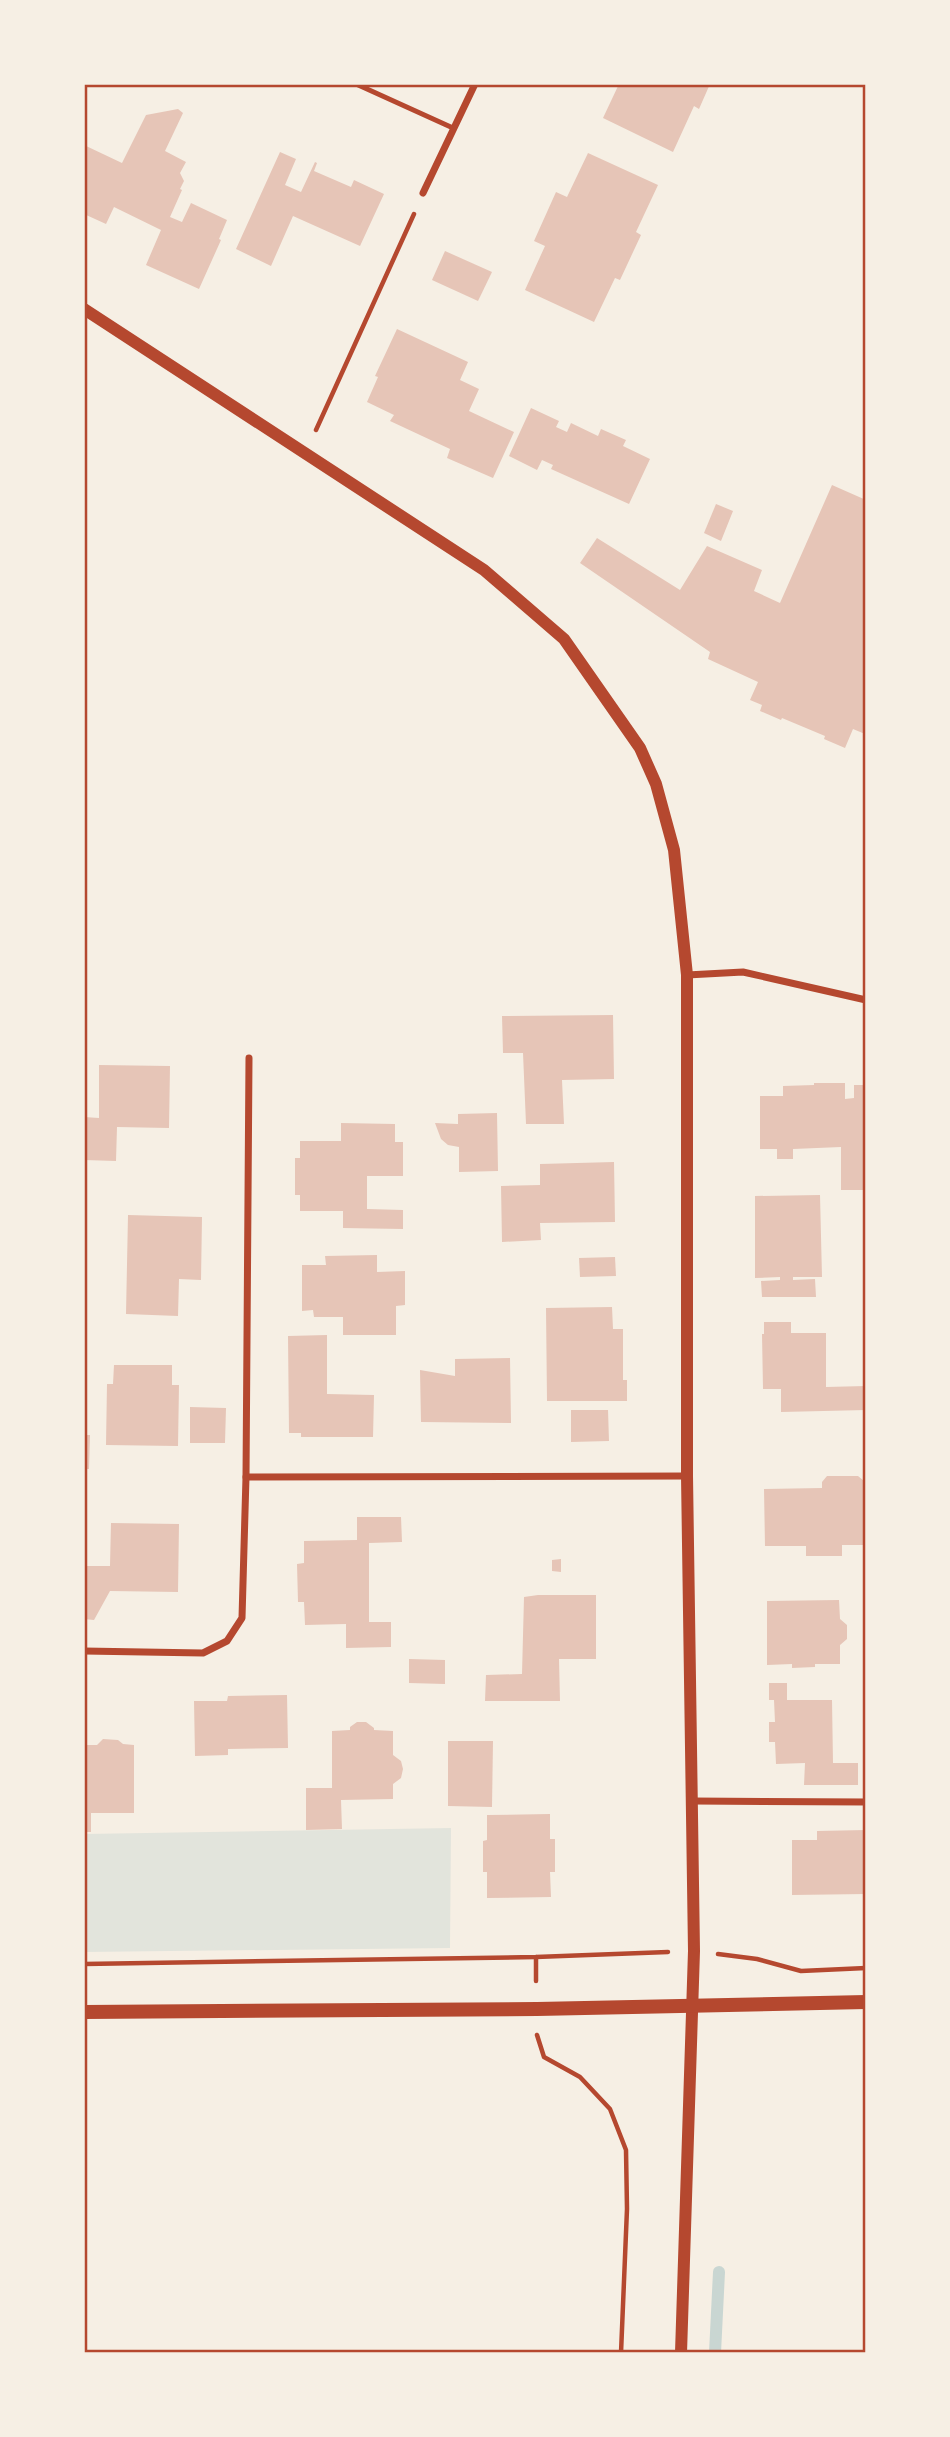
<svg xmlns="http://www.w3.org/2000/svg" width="950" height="2437" font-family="Signika,sans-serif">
<rect width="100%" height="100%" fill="#f6efe4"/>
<polygon fill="#e2e4dc" points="451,1828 450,1948 84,1952 84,1834"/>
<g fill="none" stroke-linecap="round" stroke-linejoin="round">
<polyline stroke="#c9d6d2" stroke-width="12" points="715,2353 719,2272"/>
</g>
<g fill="#e6c5b7">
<polygon points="619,84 710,84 699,109 694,106 673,152 603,118"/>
<polygon points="178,109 183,113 165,151 186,162 180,173 184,181 180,189 182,190 170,217 182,222 191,203 227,220 219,239 221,240 199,289 146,265 161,230 114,207 106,224 84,214 84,145 122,163 146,115"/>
<polygon points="280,152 296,159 285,185 301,192 315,162 317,163 314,171 351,187 354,180 384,194 360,246 293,216 271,266 236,249"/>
<polygon points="588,153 658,185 636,232 641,235 620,280 615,278 594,322 525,290 545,246 534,241 556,192 567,197"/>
<polygon points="445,251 492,272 478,301 432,280"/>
<polygon points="397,329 468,362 460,380 479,389 469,411 514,432 493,478 447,458 450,449 390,421 394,415 367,402 378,377 375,376"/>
<polygon points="531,408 559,421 556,427 567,432 571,423 598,436 601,429 626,440 623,446 650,459 629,504 551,469 553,465 542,460 537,470 509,456"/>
<polygon points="832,485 866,500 866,731 865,734 853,729 845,748 824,739 825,736 782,718 781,720 760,711 762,705 750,700 758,682 708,659 710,652 580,563 597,538 680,590 707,546 762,570 754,591 780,603"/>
<polygon points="716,504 733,511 721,541 704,533"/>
<polygon points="613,1015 614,1079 562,1080 564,1124 526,1124 523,1053 503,1053 502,1016"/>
<polygon points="99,1065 170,1066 169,1128 117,1127 116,1161 84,1160 84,1117 99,1118"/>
<polygon points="814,1083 845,1083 845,1099 854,1098 854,1085 866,1085 866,1190 841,1190 841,1147 793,1149 793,1159 777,1159 777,1149 760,1149 760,1096 783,1096 783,1086 814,1085"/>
<polygon points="497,1113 498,1171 459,1172 459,1147 448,1145 441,1139 435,1123 458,1124 458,1114"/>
<polygon points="341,1123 395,1124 395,1142 403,1142 403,1176 367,1176 367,1209 403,1210 403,1229 343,1228 343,1211 300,1211 300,1195 295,1195 295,1158 300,1158 300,1141 341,1141"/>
<polygon points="614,1162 615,1222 540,1223 541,1240 502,1242 501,1186 540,1185 540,1164"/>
<polygon points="820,1195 822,1277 793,1277 793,1280 815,1279 816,1297 762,1297 761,1281 780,1280 780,1277 755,1278 755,1196"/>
<polygon points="128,1215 202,1217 201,1280 179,1279 178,1316 126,1314"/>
<polygon points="377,1255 377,1272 405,1271 405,1305 396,1306 396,1335 343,1335 343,1317 314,1317 313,1310 302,1311 302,1265 326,1265 325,1256"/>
<polygon points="615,1257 616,1276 580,1277 579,1258"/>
<polygon points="612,1307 613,1329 623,1329 623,1380 627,1380 627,1401 547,1401 546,1308"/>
<polygon points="764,1322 791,1322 791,1333 826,1333 826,1387 866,1386 866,1410 781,1412 781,1389 763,1389 762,1334 764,1334"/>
<polygon points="327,1335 327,1394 374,1395 373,1437 301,1437 301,1433 289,1433 288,1336"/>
<polygon points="510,1358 511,1423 421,1422 420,1370 455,1376 455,1359"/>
<polygon points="114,1365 172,1365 172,1385 179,1385 178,1446 106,1445 107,1384 113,1384"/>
<polygon points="190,1407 226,1408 225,1443 190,1443"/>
<polygon points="571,1410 608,1410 609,1441 571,1442"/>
<polygon points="84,1435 90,1435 89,1469 84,1469"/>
<polygon points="827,1476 858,1476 864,1481 866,1545 842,1545 842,1556 806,1556 806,1546 765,1546 764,1489 822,1488 822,1482"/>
<polygon points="357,1517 401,1517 402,1542 369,1543 369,1622 391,1622 391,1647 346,1648 346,1624 305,1625 304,1602 298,1602 297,1564 304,1563 304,1541 357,1540"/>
<polygon points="111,1523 179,1524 178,1592 110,1591 94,1620 84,1619 84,1566 110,1566"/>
<polygon points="561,1559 561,1572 552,1571 552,1560"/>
<polygon points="538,1595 596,1595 596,1659 559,1659 560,1701 485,1701 486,1675 522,1674 524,1597"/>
<polygon points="839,1600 840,1619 847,1625 847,1639 840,1645 840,1664 815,1664 815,1667 792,1668 792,1664 767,1665 767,1601"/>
<polygon points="409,1659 445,1660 445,1684 409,1683"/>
<polygon points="769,1683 787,1683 787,1700 832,1700 833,1763 858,1763 858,1785 804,1785 805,1763 776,1764 775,1742 769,1742 769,1722 775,1722 774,1700 769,1700"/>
<polygon points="287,1695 288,1748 228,1749 228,1755 195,1756 194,1701 227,1701 228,1696"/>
<polygon points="357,1722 366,1722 374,1728 374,1730 393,1731 393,1755 401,1761 403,1769 401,1778 393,1784 393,1799 341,1800 342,1829 306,1830 306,1788 332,1788 332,1731 350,1730 350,1727"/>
<polygon points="103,1739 118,1740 123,1744 134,1745 134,1813 91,1813 91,1832 84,1832 84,1745 97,1745"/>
<polygon points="448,1741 493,1741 492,1807 448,1806"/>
<polygon points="550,1814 550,1839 555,1839 555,1872 550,1872 551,1897 487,1898 487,1872 483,1872 483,1841 487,1840 487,1815"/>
<polygon points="866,1830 866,1894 792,1895 792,1840 817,1840 817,1831"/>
</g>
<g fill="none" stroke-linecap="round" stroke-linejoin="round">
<g stroke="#b5482f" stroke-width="4.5">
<polyline points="316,430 414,214"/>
<polyline points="718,1954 757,1959 801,1971 866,1968"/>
<polyline points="536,1957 536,1981"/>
<polyline points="84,1964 536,1957 668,1952"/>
<polyline points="537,2035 544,2057 580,2077 610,2109 626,2150 627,2209 621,2353"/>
</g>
<polyline stroke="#b5482f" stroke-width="5" points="356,84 453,128"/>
<g stroke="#b5482f" stroke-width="7">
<polyline points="423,193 475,84"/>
<polyline points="687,975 743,972 866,1000"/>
<polyline points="246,1477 687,1476"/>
<polyline points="84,1651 203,1653 227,1641 242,1618 246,1477 249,1058"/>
<polyline points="693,1801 866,1802"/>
</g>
<polyline stroke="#b5482f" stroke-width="12" points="84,309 484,570 564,639 640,748 656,784 674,850 687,975 687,1476 694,1951 681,2353"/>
<polyline stroke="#b5482f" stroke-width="14" points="84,2012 537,2009 866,2002"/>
</g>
<rect width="950" height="2437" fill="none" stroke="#f6efe4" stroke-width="172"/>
<rect x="86" y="86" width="778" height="2265" fill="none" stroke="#b5482f" stroke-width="2.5"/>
</svg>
